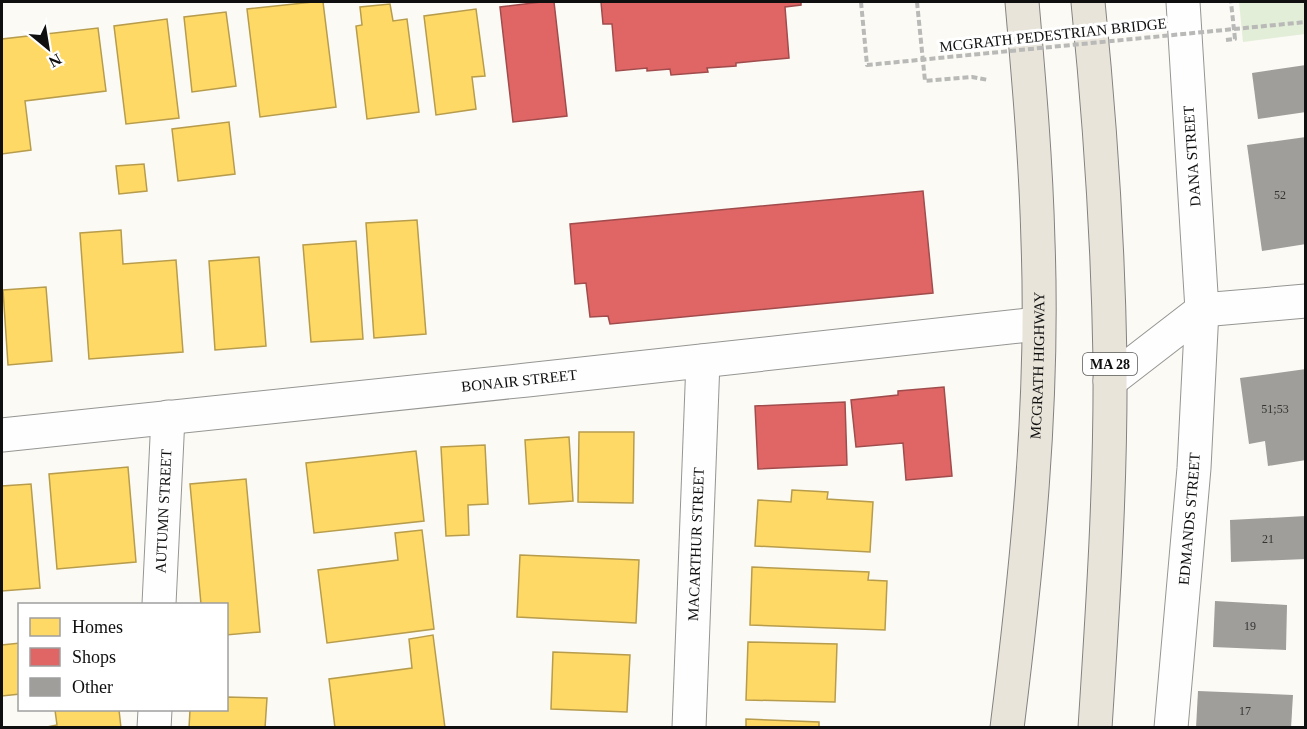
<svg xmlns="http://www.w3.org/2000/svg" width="1307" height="729" font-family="'Times New Roman',serif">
<rect width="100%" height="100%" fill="#fbfaf5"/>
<polygon fill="#e2eed8" points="1239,2 1305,2 1305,34 1243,42"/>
<g fill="#ffd966" stroke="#b79c4c" stroke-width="1.5">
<polygon points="313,2 323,2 336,107 260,117 247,9"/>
<polygon points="390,4 393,21 407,19 419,112 367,119 356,26 362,25 360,7"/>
<polygon points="476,9 485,76 472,77 476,109 436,115 424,16"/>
<polygon points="226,12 236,86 192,92 184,17"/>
<polygon points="167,19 179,118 126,124 114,26"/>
<polygon points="98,28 106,91 25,101 31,150 2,154 2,39"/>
<polygon points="229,122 235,174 178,181 172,129"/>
<polygon points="144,164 147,191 119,194 116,166"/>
<polygon points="417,220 426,334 374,338 366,223"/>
<polygon points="121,230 123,264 176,260 183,352 89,359 80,233"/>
<polygon points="356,241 363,339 311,342 303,245"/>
<polygon points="259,257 266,346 215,350 209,261"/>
<polygon points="46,287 52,361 8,365 3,290"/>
<polygon points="579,432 634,432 633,503 578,502"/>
<polygon points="569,437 573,501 529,504 525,440"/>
<polygon points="485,445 488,504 468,505 469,535 446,536 441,447"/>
<polygon points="416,451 424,521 314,533 306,463"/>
<polygon points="128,467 136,562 57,569 49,474"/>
<polygon points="246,479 260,632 226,635 226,604 201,604 190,484"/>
<polygon points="31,484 40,588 2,591 2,486"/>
<polygon points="792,490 828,492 827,499 873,502 870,552 755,546 758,500 791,502"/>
<polygon points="422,530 434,629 327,643 318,570 398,560 395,533"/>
<polygon points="520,555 639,560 636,623 517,617"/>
<polygon points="752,567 869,572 868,580 887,581 885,630 750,625"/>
<polygon points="433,635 445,728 335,728 329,679 412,668 409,639"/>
<polygon points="748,642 837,644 835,702 746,700"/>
<polygon points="20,643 20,694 2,696 2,645"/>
<polygon points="553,652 630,655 627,712 551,709"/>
<polygon points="226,697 267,698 265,728 189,728 190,710 226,710"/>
<polygon points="55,710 119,710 121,728 42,728 57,725"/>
<polygon points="746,719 819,722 819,728 746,728"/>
</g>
<g fill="#e06666" stroke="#a14c4c" stroke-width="1.5">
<polygon points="541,2 554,2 567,116 513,122 500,7"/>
<polygon points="601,2 801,2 801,5 785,7 789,58 736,63 736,66 707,68 708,72 671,75 670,69 647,71 647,68 616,71 612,24 603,24"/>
<polygon points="923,191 933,293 610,324 608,316 590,317 586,283 575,284 570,224"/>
<polygon points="944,387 952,476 906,480 903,443 856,447 851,400 898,395 898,391"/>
<polygon points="845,402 847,465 758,469 755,406"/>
</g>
<g fill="#9f9e9a">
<polygon points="1306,65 1306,112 1258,119 1252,73"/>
<polygon points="1306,137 1306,244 1262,251 1247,145"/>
<polygon points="1306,369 1306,460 1268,466 1265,441 1249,444 1240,378"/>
<polygon points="1306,516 1306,559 1231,562 1230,520"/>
<polygon points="1215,601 1287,605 1286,650 1213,647"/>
<polygon points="1198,691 1293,695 1291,728 1196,728"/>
</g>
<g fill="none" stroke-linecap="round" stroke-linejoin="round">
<g stroke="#959593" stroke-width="35">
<g id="minor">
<polyline points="1110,381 1202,310 1306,301"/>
<path id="s1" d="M2,435l525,-55 511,-56"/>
<path id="s2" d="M159,604l9,-187"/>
<polyline points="154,728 155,710"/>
<path id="s3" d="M689,728l14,-367"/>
<path id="s4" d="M1171,728l23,-260 8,-158 -19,-308"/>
</g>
</g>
<g stroke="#838280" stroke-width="35">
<g id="trunk">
<path d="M1088,2c12,119 20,238 22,358 1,123 -7,245 -15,368"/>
<path id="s5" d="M1007,728c20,-161 37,-324 31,-486 -2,-80 -9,-160 -16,-240"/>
</g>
</g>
<g stroke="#b9b9b8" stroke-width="4" stroke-dasharray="6 3" stroke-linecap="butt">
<polyline points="917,2 925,81 972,77 988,80"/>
<polyline points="1226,40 1235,39 1231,2"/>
</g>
<use href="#minor" stroke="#fefefe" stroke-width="33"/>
<use href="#trunk" stroke="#e8e4da" stroke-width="33"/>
<polyline stroke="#b9b9b8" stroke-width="4" stroke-dasharray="6 3" stroke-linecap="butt" points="861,2 867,65 1306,22"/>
</g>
<g text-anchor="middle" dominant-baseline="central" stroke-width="6" stroke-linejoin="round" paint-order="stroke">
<g font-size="12" fill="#333332">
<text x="1280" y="195">52</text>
<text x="1275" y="409">51;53</text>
<text x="1268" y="539">21</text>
<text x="1250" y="626">19</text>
<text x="1245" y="711">17</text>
</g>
<rect fill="#fff" stroke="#575757" stroke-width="1.5" x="1083" y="353" width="54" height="22" rx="4.5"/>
<g font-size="14" font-weight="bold" fill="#0f0f0f">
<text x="1110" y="364">MA 28</text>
</g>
<g font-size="15" fill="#0f0f0f" stroke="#fff">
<text transform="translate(1053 35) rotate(-6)">MCGRATH PEDESTRIAN BRIDGE</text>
<text transform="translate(1192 156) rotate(-94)">DANA STREET</text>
<text stroke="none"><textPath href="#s5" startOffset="364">MCGRATH HIGHWAY</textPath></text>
<text stroke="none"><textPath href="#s1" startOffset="520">BONAIR STREET</textPath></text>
<text stroke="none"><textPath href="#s2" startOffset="93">AUTUMN STREET</textPath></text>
<text stroke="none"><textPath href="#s4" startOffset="210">EDMANDS STREET</textPath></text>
<text stroke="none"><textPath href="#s3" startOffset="184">MACARTHUR STREET</textPath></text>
</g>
</g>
<rect width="1307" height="729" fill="none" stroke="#0f0f0f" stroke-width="6"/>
<rect x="18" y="603" width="210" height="108" fill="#ffffff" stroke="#9f9f9f" stroke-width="1.5"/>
<rect x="30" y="618" width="30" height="18" fill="#ffd966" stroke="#9f9f9f" stroke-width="1.5"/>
<text x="72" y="633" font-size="18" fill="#0f0f0f">Homes</text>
<rect x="30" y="648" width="30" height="18" fill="#e06666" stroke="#9f9f9f" stroke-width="1.5"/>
<text x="72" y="663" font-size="18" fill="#0f0f0f">Shops</text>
<rect x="30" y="678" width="30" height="18" fill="#9f9e9a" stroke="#9f9f9f" stroke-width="1.5"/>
<text x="72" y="693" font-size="18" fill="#0f0f0f">Other</text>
<g transform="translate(48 48) rotate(150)" stroke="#ffffff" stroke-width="4.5" paint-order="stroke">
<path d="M0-4.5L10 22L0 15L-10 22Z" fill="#0f0f0f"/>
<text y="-9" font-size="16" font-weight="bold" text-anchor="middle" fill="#0f0f0f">N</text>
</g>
</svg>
